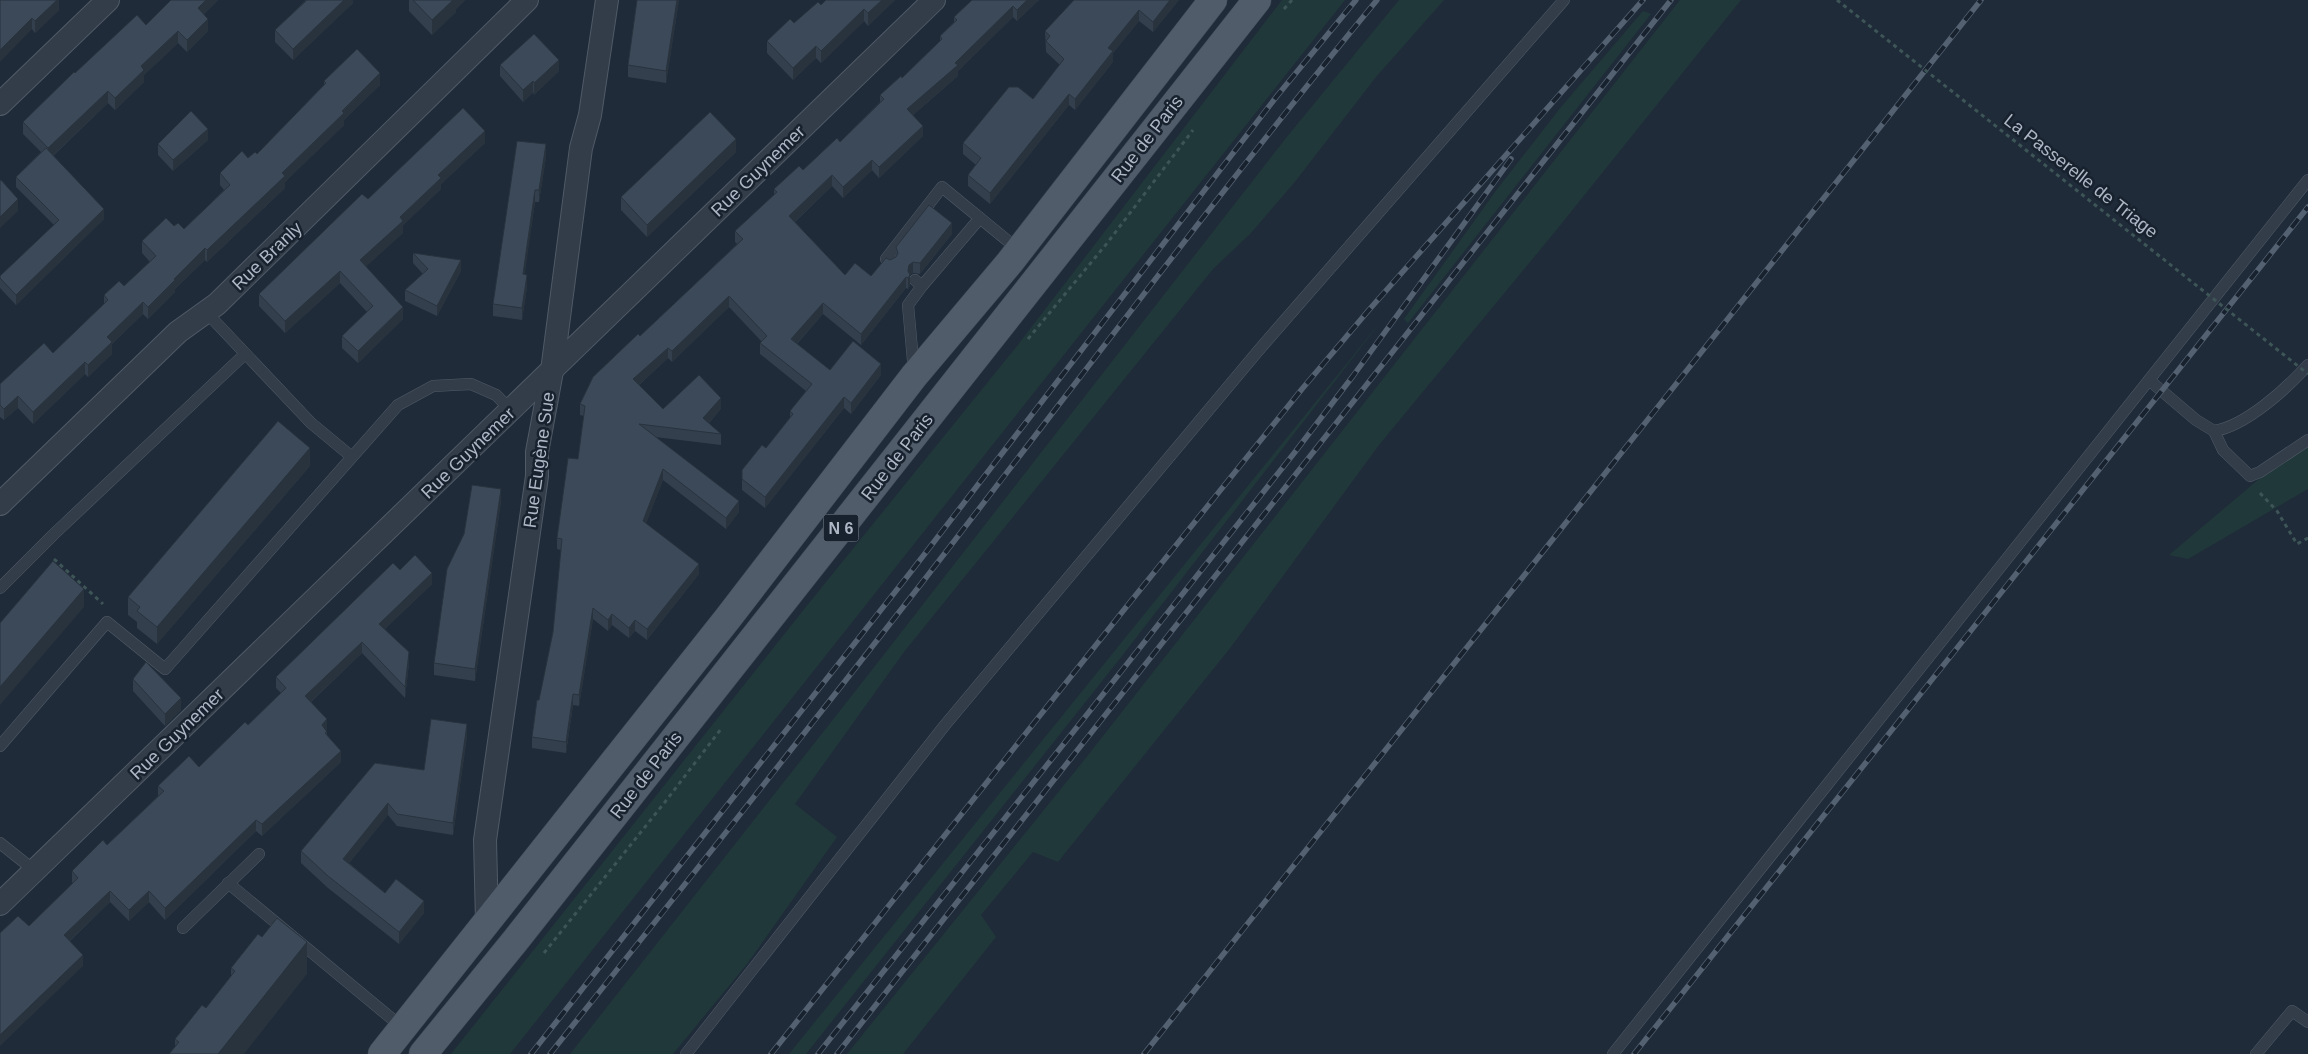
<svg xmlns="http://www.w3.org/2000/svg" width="2308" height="1054" font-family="Helvetica,sans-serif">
<rect width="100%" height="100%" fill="#1f2b39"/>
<g fill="#21383a">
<polygon points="1282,0 1345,0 510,1054 451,1054 805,608 1017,346"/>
<polygon points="1399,0 1444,0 1376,77 1294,183 1250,234 1213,269 904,652 795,804 837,837 747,964 673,1054 570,1054 868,675 1286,138"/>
<polygon points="1680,0 1741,0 1558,228 1379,445 1231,647 1058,862 1033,852 981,915 996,937 903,1054 847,1054 1085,759"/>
<polygon points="1643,11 1651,14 1408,323 1404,319 1495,192 1561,107"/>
<polygon points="1386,315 1118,661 806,1054 789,1054"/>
<polygon points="2308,446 2308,489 2188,559 2169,555 2265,474"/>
</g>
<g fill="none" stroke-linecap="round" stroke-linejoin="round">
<g stroke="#505a67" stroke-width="12">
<g id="lane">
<polyline points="891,263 886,259 942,187 1019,250"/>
<polyline points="922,286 980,218"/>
<polyline points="206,312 311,423 352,457"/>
<polyline points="914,372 908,305 922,286 915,280"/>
<path d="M2149,380l47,40 18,11c32,-5 73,-43 94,-66"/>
<polyline points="2214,431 2223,450 2250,476 2260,472 2308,440"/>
<polyline points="0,588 54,534 245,354"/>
<polyline points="0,746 107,622 165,669 398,405 433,386 471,384 496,395 511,410"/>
<polyline points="0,843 35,871"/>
<polyline points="228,883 403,1028"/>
<polyline points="183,928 259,854"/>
<polyline points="686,1054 945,725 1258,351 1564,0"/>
<polyline points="1613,1054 2308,180"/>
<polyline points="2256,1054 2292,1011 2308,1022"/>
</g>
</g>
<g stroke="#505a67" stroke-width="24">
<g id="street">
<polyline points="0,104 108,0"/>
<polyline points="0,504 178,332 217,304 527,0"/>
<polyline points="0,904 934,0"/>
<polyline points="487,921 485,840 537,476 537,452 552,371 581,148 590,115 607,0"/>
</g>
</g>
<g stroke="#3c4653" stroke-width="29">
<g id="primary">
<polyline points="382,1054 728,618 914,376 1010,262 1213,0"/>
<polyline points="423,1054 515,941 1257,0"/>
</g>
</g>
<g stroke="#3e5557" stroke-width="3" stroke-dasharray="4 4" stroke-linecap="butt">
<polyline points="1284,9 1292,0"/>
<polyline points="1028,339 1108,242 1193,130"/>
<polyline points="2260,493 2277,511 2297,544 2308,538"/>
<polyline points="54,559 103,604"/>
<polyline points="544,953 665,802 721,729"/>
</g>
<use href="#lane" stroke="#333d49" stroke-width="11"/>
<use href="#street" stroke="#333d49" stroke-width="22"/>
<use href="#primary" stroke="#505c6a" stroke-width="28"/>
<g stroke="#546171" stroke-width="5.5">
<g id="rail">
<polyline points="531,1054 910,573 1277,96 1356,0"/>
<path d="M550,1054c124,-156 249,-313 371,-470 152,-196 299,-394 456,-584"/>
<polyline points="771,1054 1123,611 1302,389 1368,311 1643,0"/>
<polyline points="818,1054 1295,452 1353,376 1511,159"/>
<polyline points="837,1054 1671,0"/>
<polyline points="1144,1054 1981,0"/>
<polyline points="1634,1054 2308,207"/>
</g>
</g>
<use href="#rail" stroke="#18222e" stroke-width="4" stroke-dasharray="11" stroke-linecap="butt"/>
<polyline stroke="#3e5557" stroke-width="3" stroke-dasharray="4 4" stroke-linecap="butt" points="1837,0 2308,374"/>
</g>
<g fill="#333f4d">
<polygon points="12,0 59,0 59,10 35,33 32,29"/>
<polygon points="171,0 218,0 204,14 208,31 187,52 178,43 144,75 144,82 115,110 108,103 53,156 104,219 16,305 0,288 0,276 54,225 16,187 16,177 41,152 23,134 23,122 75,73 146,25"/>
<polygon points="305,0 353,0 353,3 293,60 275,42 275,30 305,1"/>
<polygon points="409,0 465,0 456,9 456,12 432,35 409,11"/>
<polygon points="637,0 679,0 666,83 628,77 628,65"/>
<polygon points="895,0 868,26 864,21 821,63 816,58 793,80 767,53 767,41 821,5"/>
<polygon points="972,0 1039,0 1017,21 1013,17 958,71 958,76 913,115 923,136 879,178 872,170 843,198 832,186 795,222 845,275 871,276 890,260 896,257 896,247 952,234 920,274 913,273 910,275 910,286 908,289 906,288 861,345 823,314 797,344 830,370 881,375 851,414 844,408 765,508 742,490 742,470 766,448 790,418 790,411 806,391 760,354 760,343 762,342 729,307 672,362 668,358 639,385 663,409 721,409 709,423 721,434 721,445 655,437 739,512 726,529 663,480 646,523 699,574 647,640 635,631 629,638 612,625 608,631 593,619 579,706 573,705 566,753 532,748 532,737 553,632 561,550 557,549 557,538 578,459 584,416 580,415 580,404 640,336 737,244 735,242 735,231 774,195 774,189 803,170 840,142 880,102 880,95 902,78 940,41 940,36 954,22 954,17"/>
<polygon points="1179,0 1153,32 1139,21 1113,53 1113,62 1075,110 1069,105 990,204 968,186 968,175 976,165 963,154 963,143 1033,99 1060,65 1046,52 1045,31"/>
<polygon points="500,65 559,71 534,95 533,92 523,102 500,76"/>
<polygon points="324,81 380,85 344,120 344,125 285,182 285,188 207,262 205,260 175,289 175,292 148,319 143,314 112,344 112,354 88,377 85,374 33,424 18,408 4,420 0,417 0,384 53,353 104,304 104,295 124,286 150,262 142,253 142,241 174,226 184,229 224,190 220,185 220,173 257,154 324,85"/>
<polygon points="208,140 173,171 158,155 158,144"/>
<polygon points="485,143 441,184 441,189 403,225 403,233 366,266 403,319 358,363 342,348 342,336 367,312 340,283 285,333 259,306 259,294 368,199"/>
<polygon points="736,152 647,237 621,210 621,197"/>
<polygon points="546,157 539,202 535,202 524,275 527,287 522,320 493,316 493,304"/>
<polygon points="413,253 461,271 437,316 405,301 405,290 423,274 413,263"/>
<polygon points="310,466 157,644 137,628 137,622 128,615 128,597"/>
<polygon points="501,501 475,681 434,675 434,663 464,534"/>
<polygon points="400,570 432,584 385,629 409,663 405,698 362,653 311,702 327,731 327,736 341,762 262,836 256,831 165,920 149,902 129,921 110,902 70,941 83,966 29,926 73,884 72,882 72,871 107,845 158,796 158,786 199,767 248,725 281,693 276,688 276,677"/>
<polygon points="133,679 181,710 165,726 133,691"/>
<polygon points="467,736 453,835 397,826 388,815 349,863 385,893 424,913 399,944 328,888 301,863 301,851 424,770"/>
<polygon points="231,968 307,974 175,1046 175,1039 206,1008 231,976"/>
</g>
<g fill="#29333e">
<polygon points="53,0 59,0 59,10 35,33 35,21"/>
<polygon points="206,0 218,0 198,20 198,8"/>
<polygon points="344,0 353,0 353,3 293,60 293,49"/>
<polygon points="453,0 465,0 456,9 456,12 432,35 432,20"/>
<polygon points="677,0 679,0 666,83 666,71"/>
<polygon points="882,0 895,0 868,26 868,13"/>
<polygon points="1027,0 1039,0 1017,21 1017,10"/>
<polygon points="1170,0 1179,0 1153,32 1153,22"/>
<polygon points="1013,6 1013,17 958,71 958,76 907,120 907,109"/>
<polygon points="864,9 864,21 821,63 821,51"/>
<polygon points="1139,10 1139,21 1113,53 1113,62 1075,110 1075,99 1108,48"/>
<polygon points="32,18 32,29 0,62 0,50"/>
<polygon points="208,19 208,31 187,52 187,40"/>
<polygon points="178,31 178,43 144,75 144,82 115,110 115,98 141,66"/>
<polygon points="816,46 816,58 793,80 793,68"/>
<polygon points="559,60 559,71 534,95 534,83"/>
<polygon points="380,73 380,85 344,120 344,125 285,182 285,188 207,262 207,250"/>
<polygon points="533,81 533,92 523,102 523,90"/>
<polygon points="108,91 108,103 48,160 48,148"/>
<polygon points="1069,94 1069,105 990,204 990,193"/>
<polygon points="923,126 923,136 879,178 879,167"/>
<polygon points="208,129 208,140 173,171 173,160"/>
<polygon points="485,131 485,143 441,184 441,189 403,225 403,233 360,272 360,260 438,175"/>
<polygon points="736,139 736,152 647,237 647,225"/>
<polygon points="546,144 546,157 539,202 539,190"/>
<polygon points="872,160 872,170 843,198 843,187"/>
<polygon points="832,175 832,186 789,227 789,216"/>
<polygon points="535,190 535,202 523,287 523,274"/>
<polygon points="18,199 18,211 0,228 0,217"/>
<polygon points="104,209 104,219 16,305 16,295"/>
<polygon points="952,223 952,234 920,274 920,263"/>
<polygon points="205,248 205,260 175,289 175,292 148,319 148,307 174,279"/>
<polygon points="461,260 461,271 437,316 437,306"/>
<polygon points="913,262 913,273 909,276 910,275 910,286 908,289 908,271 909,265"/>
<polygon points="340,271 340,283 285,333 285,321"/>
<polygon points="527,275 527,287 522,320 522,308"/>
<polygon points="906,277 906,288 861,345 861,334"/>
<polygon points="729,296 729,307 672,362 672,351"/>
<polygon points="143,302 143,314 112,344 112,354 88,377 88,365 107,337"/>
<polygon points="823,303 823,314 791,350 791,339"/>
<polygon points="403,307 403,319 358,363 358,351"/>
<polygon points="668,348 668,358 633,390 633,379"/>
<polygon points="85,362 85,374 33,424 33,412"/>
<polygon points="881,364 881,375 851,414 851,403"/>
<polygon points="18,396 18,408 4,420 4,409"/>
<polygon points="844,397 844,408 765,508 765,497"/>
<polygon points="721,398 721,409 703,429 703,418"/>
<polygon points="310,448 310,466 157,644 157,627"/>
<polygon points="663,469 663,480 643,532 643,521"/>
<polygon points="501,489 501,501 475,681 475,669"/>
<polygon points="739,501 739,512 726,529 726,518"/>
<polygon points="699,564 699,574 647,640 647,629"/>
<polygon points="432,573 432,584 379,635 379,624"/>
<polygon points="84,589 84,607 0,705 0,687"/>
<polygon points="593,608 593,619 579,706 579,695"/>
<polygon points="612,614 612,625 608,631 608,620"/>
<polygon points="635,620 635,631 629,638 629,628"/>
<polygon points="362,642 362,653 305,707 305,696"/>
<polygon points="409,652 409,663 405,698 405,687"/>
<polygon points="573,694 573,705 566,753 566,742"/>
<polygon points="181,698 181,710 165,726 165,714"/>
<polygon points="327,719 327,731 322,736 322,725"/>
<polygon points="467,724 467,736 453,835 453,823"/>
<polygon points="341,751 341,762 262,836 262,824"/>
<polygon points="388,803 388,815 343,871 343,859"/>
<polygon points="256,820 256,831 165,920 165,908"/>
<polygon points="110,891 110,902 64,946 64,935"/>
<polygon points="149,891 149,902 129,921 129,910"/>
<polygon points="424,901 424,913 399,944 399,932"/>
<polygon points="307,942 307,974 244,1054 218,1054"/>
<polygon points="83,955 83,966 0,1046 0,1035"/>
</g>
<g fill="#3b4959" stroke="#29333e">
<polygon points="0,0 57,0 35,21 32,18 0,50"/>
<polygon points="171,0 206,0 198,8 208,19 187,40 178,31 141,66 144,70 115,98 108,91 48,148 23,122 74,72 75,73 137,15 146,25"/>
<polygon points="307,0 344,0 293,49 275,30"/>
<polygon points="413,0 453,0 432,20"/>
<polygon points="637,0 677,0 666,71 628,65"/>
<polygon points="826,0 882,0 868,13 864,9 821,51 816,46 793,68 767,41 790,19 794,23 818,2 821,5"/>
<polygon points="972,0 1027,0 1017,10 1013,6 955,63 958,65 907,109 923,126 879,167 872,160 843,187 832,175 789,216 845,275 855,263 871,276 886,258 890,260 896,257 898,253 896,247 929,205 952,223 920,263 913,262 909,265 908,271 910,275 908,278 906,277 861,334 823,303 791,339 830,370 853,341 881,364 851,403 844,397 765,497 742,479 742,470 762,445 766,448 793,414 790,411 812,384 760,343 767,336 729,296 672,351 668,348 633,379 663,409 699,375 721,398 703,418 721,434 639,424 739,501 726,518 663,469 643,521 699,564 647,629 635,620 629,628 612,614 608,620 593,608 579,695 573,694 566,742 532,737 537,700 539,700 553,632 562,539 557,538 568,458 578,459 585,406 580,404 593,377 638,334 640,336 743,239 735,231 777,192 774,189 799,166 803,170 837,138 840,142 884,99 880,95 901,76 902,78 942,39 940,36 957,20 954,17"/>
<polygon points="1074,0 1170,0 1153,22 1139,10 1108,48 1113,51 1075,99 1069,94 990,193 968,175 981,158 963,143 1009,87 1018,87 1033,99 1064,59 1046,41 1050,36 1045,31"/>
<polygon points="534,34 559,60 534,83 533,81 523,90 500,65"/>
<polygon points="357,49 380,73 342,111 344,113 282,173 285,176 207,250 205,248 174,279 175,280 148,307 143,302 107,337 112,342 88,365 85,362 33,412 18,396 4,409 0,405 0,384 44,343 53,353 108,300 104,295 119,281 124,286 156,256 142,241 166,218 174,226 178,223 184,229 230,185 220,173 242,151 248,158 255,152 257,154 326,83 324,81"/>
<polygon points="463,108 485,131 438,175 441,178 400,217 403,221 360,260 403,307 358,351 342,336 373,306 340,271 285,321 259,294 362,194 368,199"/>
<polygon points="191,111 208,129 173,160 158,144"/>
<polygon points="710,112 736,139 647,225 621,197"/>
<polygon points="517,141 546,144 539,190 535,190 523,274 527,275 522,308 493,304"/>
<polygon points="46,148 104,209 16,295 0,278 0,276 59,220 16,177"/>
<polygon points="1,180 18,199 0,217 0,181"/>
<polygon points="413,253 461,260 437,306 405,290 428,269"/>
<polygon points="278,421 310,448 157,627 137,611 140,607 128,597"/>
<polygon points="472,485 501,489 475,669 434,663 447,569 464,534"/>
<polygon points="415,555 432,573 379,624 409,652 405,687 362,642 305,696 327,719 322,725 327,732 325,733 341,751 262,824 256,820 165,908 149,891 129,910 110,891 64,935 83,955 0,1035 0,933 18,916 29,926 78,878 72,871 103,840 107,845 164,791 158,786 189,756 199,767 245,722 248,725 286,688 276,677 393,563 400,570"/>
<polygon points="53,561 84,589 0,687 0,623"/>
<polygon points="146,662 181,698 165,714 133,679"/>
<polygon points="431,719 467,724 453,823 397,814 388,803 343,859 385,893 396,879 424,901 399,932 328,876 301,851 375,763 424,770"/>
<polygon points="277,918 307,942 218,1054 169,1054 179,1042 175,1039 202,1005 206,1008 235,971 231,968 258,934 262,937"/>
</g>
<g text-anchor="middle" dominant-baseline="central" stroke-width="5" stroke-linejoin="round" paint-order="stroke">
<rect fill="#18222e" stroke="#808a98" stroke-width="1" x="823.5" y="514.5" width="35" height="27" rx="4"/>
<g font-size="16" font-weight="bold" fill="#adb7c6">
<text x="841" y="528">N 6</text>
</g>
<g font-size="18" fill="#adb7c6" stroke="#18222e">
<text transform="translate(1147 139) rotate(-52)">Rue de Paris</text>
<text transform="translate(758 171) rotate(-44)">Rue Guynemer</text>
<text transform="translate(2081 176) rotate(38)">La Passerelle de Triage</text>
<text transform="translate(267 256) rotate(-44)">Rue Branly</text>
<text transform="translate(468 453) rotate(-44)">Rue Guynemer</text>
<text transform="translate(897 457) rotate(-52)">Rue de Paris</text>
<text transform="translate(539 460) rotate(-82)">Rue Eugène Sue</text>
<text transform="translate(177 734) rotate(-44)">Rue Guynemer</text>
<text transform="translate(646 775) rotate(-52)">Rue de Paris</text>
</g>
</g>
</svg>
